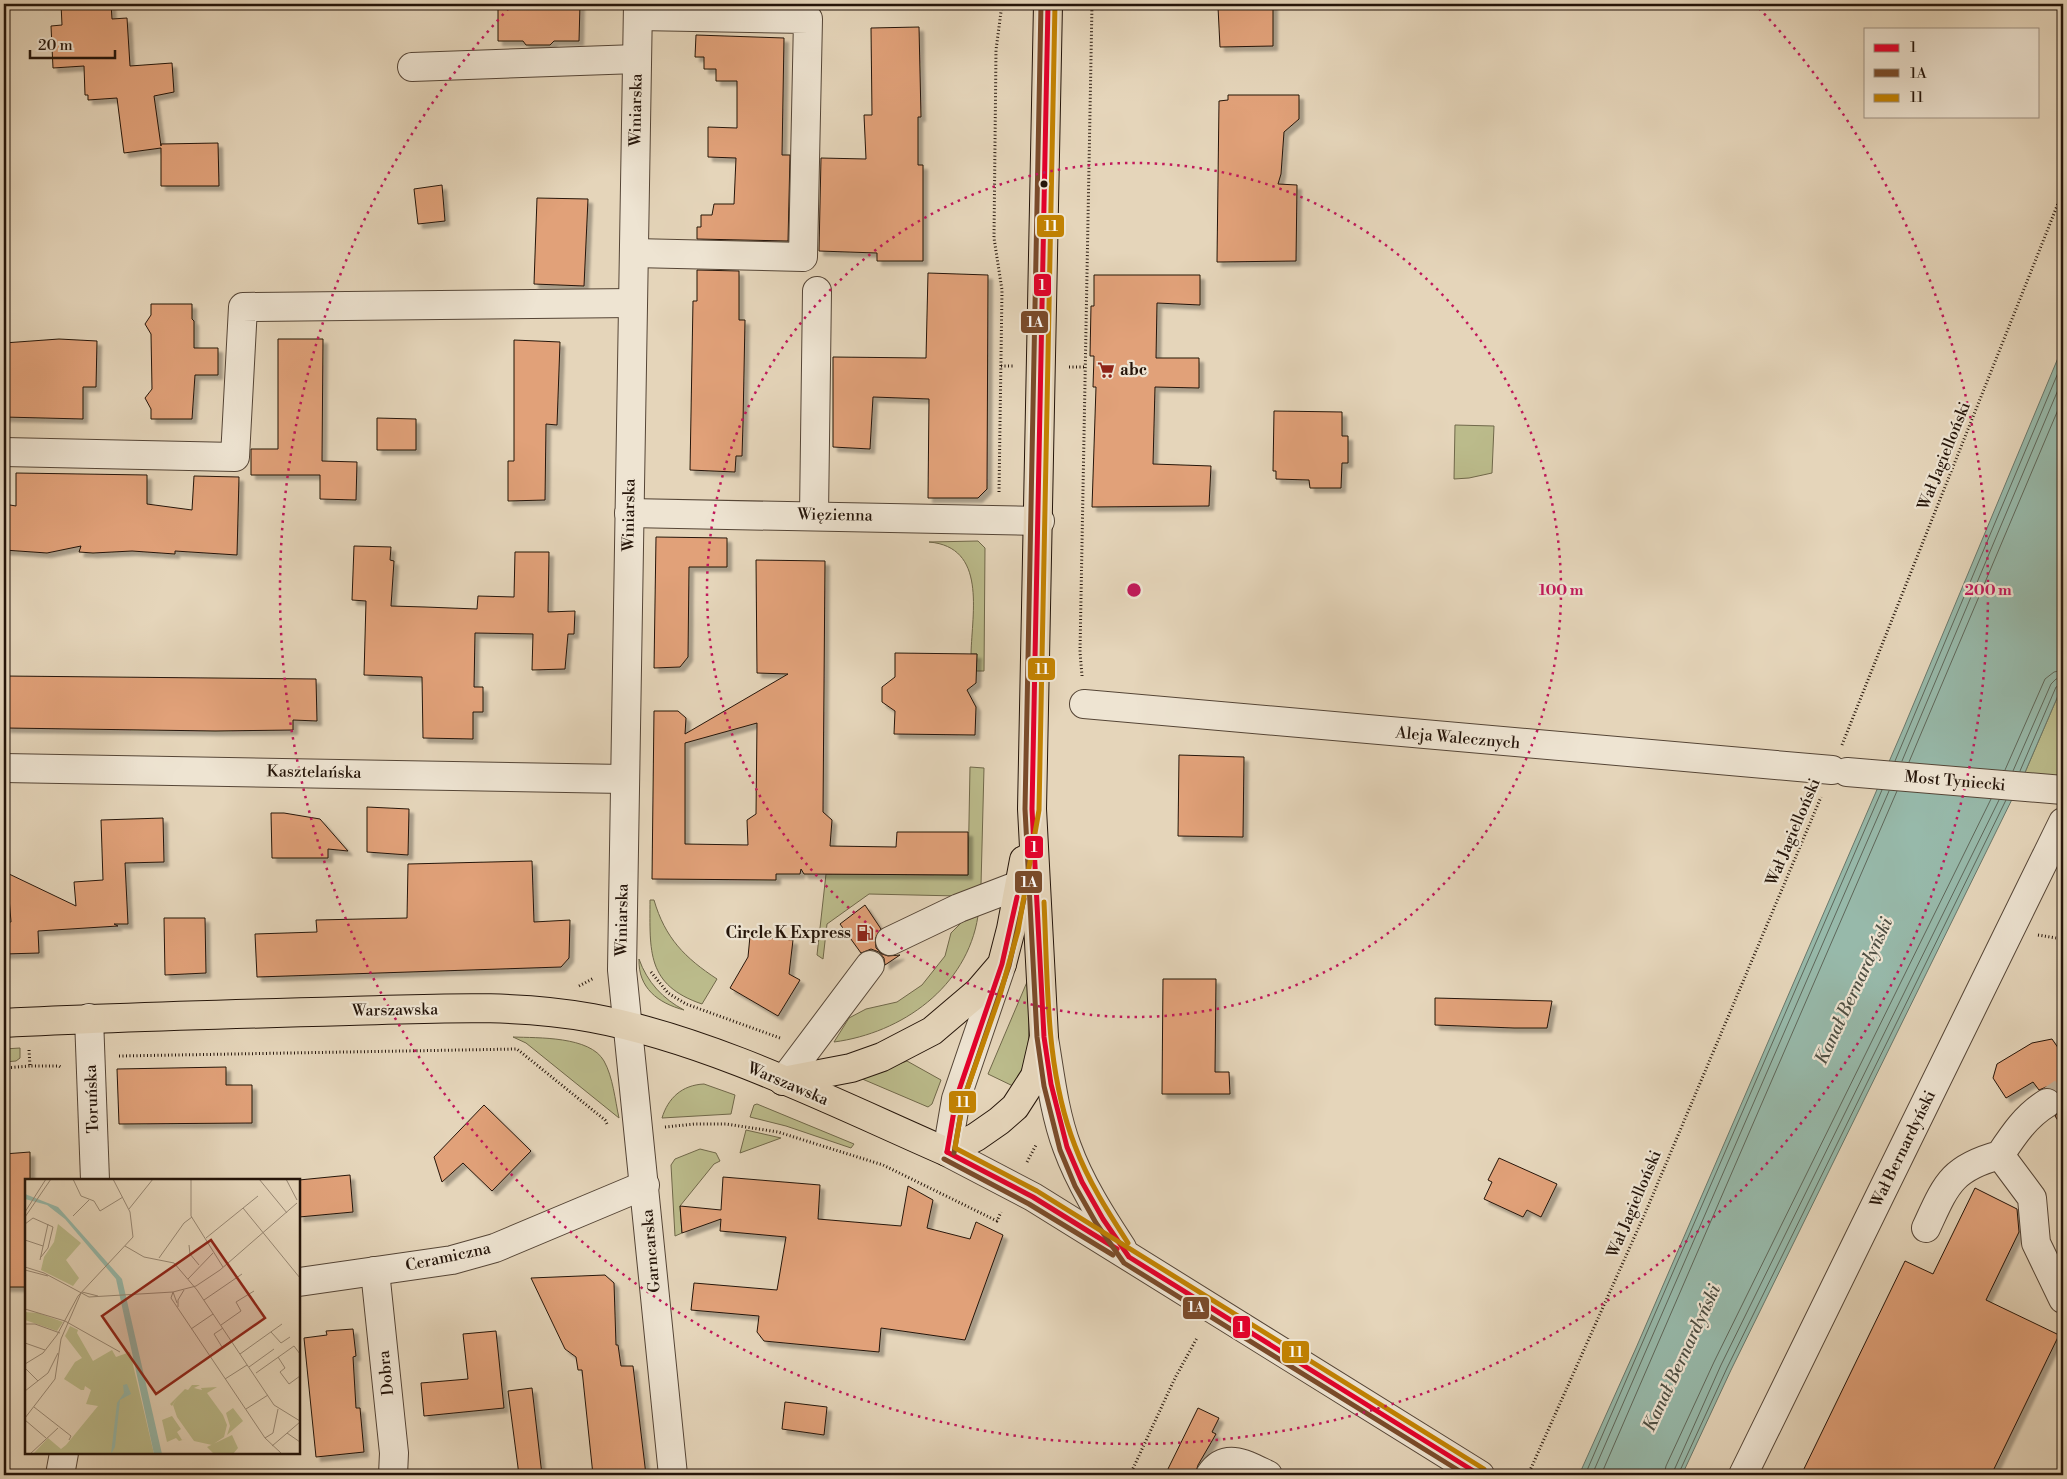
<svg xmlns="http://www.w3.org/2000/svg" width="2067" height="1479" font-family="'Libre Bodoni',serif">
<defs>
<filter id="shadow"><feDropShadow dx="4.5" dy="4.5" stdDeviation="1" flood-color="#0004"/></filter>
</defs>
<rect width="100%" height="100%" fill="#e5d5ba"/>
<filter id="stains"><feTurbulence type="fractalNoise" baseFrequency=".004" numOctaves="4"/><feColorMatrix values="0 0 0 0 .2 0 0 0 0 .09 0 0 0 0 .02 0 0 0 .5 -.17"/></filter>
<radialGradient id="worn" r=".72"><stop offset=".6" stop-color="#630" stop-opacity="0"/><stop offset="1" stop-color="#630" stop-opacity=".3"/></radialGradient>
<g fill="#bbbb8b" stroke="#70684a">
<polygon points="1455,425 1494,426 1492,473 1469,478 1454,479"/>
<path d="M978,541l7,7 -1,123h-8l1,-17h-6c1,-42 16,-107 -42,-112z"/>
<polygon points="2063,684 2063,781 2023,777"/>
<polygon points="970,767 984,768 981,885 958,896 869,894 827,924 823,959 817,955 826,874 968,875"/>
<path d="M650,900h4c11,38 31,58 63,79l-15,25c-56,-19 -52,-53 -52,-104z"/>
<path d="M978,916c-11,71 -76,117 -144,126l15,-24 17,-9 31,-7 25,-17 23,-29 6,-23 11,-11z"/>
<path d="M639,959c8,23 24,40 45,51 -26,-7 -46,-22 -45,-51z"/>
<polygon points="1027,982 1030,986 1028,1054 1015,1087 988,1074"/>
<path d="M513,1037c25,1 77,-1 91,24 9,16 11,39 15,57l-93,-75z"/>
<polygon points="20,1048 20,1058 16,1061 4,1062 4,1049"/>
<polygon points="907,1061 941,1080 932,1104 928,1107 860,1078"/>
<path d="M704,1084l31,11 -4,19 -69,4c6,-20 20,-33 42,-34z"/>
<polygon points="757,1104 854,1144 851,1148 786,1126 750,1117 754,1105"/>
<polygon points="746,1130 781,1138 740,1153"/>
<polygon points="700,1149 716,1153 720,1161 714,1164 680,1206 682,1233 675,1236 671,1165 675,1159"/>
</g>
<polygon fill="#97b9aa" stroke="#69776a" points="2063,346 2063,684 2023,777 1731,1370 1682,1475 1579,1475 1636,1348 1904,727"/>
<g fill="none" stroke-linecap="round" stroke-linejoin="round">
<g stroke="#5e675a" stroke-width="1">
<polyline points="1895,761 2063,361"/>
<polyline points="1902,761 2063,378"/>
<polyline points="1909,762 2063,398"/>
<polyline points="2005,770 2045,679 2054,672 2063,670"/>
<polyline points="2013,771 2051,684 2056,679 2063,677"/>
<polyline points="2020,771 2056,687 2063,684"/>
<polyline points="1585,1475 1882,790"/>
<polyline points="1592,1475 1889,791"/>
<polyline points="1601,1475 1897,791"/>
<polyline points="1664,1475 1666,1466 1714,1362 1991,799"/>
<polyline points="1672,1475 1721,1365 1999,800"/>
<polyline points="1678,1475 1727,1368 2006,800"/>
</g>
</g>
<g fill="#e1a179" stroke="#25150a" fill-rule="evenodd" filter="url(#shadow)">
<polygon points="61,4 111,4 112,19 127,18 130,66 172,63 174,92 154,96 161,146 161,144 218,143 219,186 161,186 161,148 124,153 117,98 88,100 88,95 85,95 84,66 53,68 51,26 62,25"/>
<polygon points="498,4 580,4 579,41 554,41 550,45 526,45 523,41 498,41"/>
<polygon points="1224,4 1273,4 1273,46 1220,47 1218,7 1224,7"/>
<polygon points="919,27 921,117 918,117 918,165 923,165 923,261 877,261 877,253 819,251 821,158 866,159 864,115 872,115 871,28"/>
<polygon points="696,35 784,38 782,155 790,155 788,241 697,239 697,227 701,227 701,215 712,215 714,204 734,204 736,158 708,157 708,127 737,128 737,81 716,81 716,69 704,69 704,57 695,57"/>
<polygon points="1228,95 1299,95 1299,119 1284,132 1281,174 1278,184 1297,185 1296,261 1217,262 1219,101 1228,100"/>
<polygon points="442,185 445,221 418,224 414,189"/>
<polygon points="537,198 588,199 584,286 534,284"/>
<polygon points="697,270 739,271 739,320 745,320 743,423 742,456 736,456 735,472 690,470 693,301 697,301"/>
<polygon points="928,273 988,275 987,489 978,498 928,498 929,399 873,397 870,449 833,447 833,357 926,358"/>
<polygon points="1094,275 1200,275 1200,305 1157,303 1156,358 1199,358 1199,388 1155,387 1153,464 1211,466 1209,506 1092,507 1096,387 1093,387 1094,356 1090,356 1091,306 1094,306"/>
<polygon points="151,304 192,304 192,319 194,321 194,348 218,348 218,375 195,375 192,419 151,419 151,409 145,398 152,389 151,334 145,324 151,315"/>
<polygon points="59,339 97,341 96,387 83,387 83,419 4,417 4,343"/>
<polygon points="278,339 323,339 322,461 357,462 356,500 320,499 320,475 251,475 251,449 278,449"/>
<polygon points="514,340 560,342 557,425 546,424 545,500 508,501 508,461 514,461"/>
<polygon points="1274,411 1342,412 1342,436 1348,436 1348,463 1342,463 1341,488 1310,488 1309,480 1276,479 1276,471 1273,471"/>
<polygon points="377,418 416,419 416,450 377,450"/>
<polygon points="16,473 147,475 147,504 192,510 194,476 239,477 237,555 175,551 175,554 132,551 93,553 79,552 81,546 47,553 4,550 4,504 16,506"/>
<polygon points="656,537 727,538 727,567 689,567 688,657 680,667 654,668"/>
<polygon points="354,546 391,547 390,560 394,561 391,606 425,607 477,609 478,596 514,597 515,552 549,552 548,612 575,611 574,634 568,634 565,669 532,670 533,634 475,633 474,687 483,687 483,712 473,712 473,739 423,738 422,677 364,675 366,601 352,600"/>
<path d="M756,560l69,1 -2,251 9,8 -2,26 66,1 1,-15h71v43l-164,-1 -3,-5 -1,5h-24v6l-124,-1 2,-168h24l8,7 -1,16 103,-60 -31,-1zM757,723l-1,91 -9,6 1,25 -63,-1v-101z"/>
<polygon points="895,653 977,654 976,683 967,690 976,707 975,735 894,734 895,711 882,702 882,687 895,677"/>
<polygon points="4,676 316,679 317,721 293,720 293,730 215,731 6,728 6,719 4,719"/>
<polygon points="1179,755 1244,757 1243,837 1178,836"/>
<polygon points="367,807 409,809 408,855 367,852"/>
<polygon points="271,813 284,813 320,819 348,851 328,849 328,858 272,858"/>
<polygon points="163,818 164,862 125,863 128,924 114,924 118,926 38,931 39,953 4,954 4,922 11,922 7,873 76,906 74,882 103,880 101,820"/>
<polygon points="532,861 534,922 570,920 569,958 561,967 257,977 255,934 317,932 316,920 407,918 408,864"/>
<polygon points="865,905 881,929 875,939 876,948 882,954 888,956 900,955 885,965 884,958 879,952 871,949 861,953 840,924"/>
<polygon points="164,918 205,918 206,973 165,975"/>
<polygon points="750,936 793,940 789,974 800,980 778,1016 730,988 748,957"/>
<polygon points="1163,979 1216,979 1215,1072 1229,1072 1230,1094 1162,1094"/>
<polygon points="1435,998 1552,1001 1547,1028 1514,1028 1435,1025"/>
<polygon points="2052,1039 2063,1055 2063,1128 2055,1116 2061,1109 2062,1101 2060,1095 2054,1089 2046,1087 2039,1090 2033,1082 2006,1098 1993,1078 1997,1064 2032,1043"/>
<polygon points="226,1067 226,1085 252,1085 252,1123 119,1124 117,1069"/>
<polygon points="484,1105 531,1151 492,1191 463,1163 442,1182 434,1157"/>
<polygon points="30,1152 30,1180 26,1180 26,1287 4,1287 4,1154"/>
<polygon points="1499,1158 1557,1184 1541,1217 1527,1210 1523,1217 1484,1199 1492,1182 1488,1180"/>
<polygon points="350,1175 353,1212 299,1217 299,1180"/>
<polygon points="723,1177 820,1185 818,1219 901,1226 908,1186 933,1200 927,1228 970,1239 976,1222 1003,1235 965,1340 881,1328 879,1352 764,1341 757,1332 759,1316 691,1310 694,1283 777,1290 786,1237 720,1231 721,1219 682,1233 680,1206 721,1210"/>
<polygon points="1975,1188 2017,1209 2019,1232 1986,1300 2059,1335 1991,1475 1801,1475 1905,1261 1933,1274"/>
<polygon points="605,1275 614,1283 616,1345 618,1345 621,1366 633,1366 646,1475 593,1475 582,1370 578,1370 576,1357 565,1349 531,1278"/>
<polygon points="353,1329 356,1356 353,1357 356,1408 360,1408 364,1452 316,1457 304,1338 327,1335 326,1331"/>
<polygon points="496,1331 504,1408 424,1416 421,1383 468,1379 463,1334"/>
<polygon points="532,1388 542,1475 519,1475 508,1391"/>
<polygon points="785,1402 827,1407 824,1435 782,1429"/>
<polygon points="1198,1408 1219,1418 1212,1432 1216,1434 1198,1465 1195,1475 1165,1475"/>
</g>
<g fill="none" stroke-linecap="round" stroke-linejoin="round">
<polyline stroke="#bfaf97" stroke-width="28" stroke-dasharray="28 14" stroke-linecap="butt" points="2047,1103 2063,1092"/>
<g stroke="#554536" stroke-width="30">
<g id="minor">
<polyline points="638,4 622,970 673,1475"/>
<polyline points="412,67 637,59"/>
<polyline points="634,253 803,257 808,19 638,16"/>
<polyline points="4,452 235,457 243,307 633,303"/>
<polyline points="629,513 1040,521"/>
<polyline points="814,515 817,291"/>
<polyline points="1084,704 1832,770"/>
<polyline points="4,768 624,779"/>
<polyline points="1847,772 2063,790"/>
<polyline points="890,941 959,908 1019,885"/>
<polyline points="1002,964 956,1099 947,1152 1033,1197 1480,1475"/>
<polyline points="89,1018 95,1180"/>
<path d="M1044,1038c6,36 10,74 23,109 13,36 34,69 55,101"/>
<polyline points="783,1081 870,965"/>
<polyline points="2000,1155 2032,1198 2036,1243 2063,1299"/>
<path d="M1926,1228c20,-43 25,-60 74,-73 14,-21 26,-39 47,-52"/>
<polyline points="375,1271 394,1453 393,1475"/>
<polyline points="299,1282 452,1260 495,1248 645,1185"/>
<polyline points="60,1475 64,1453"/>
<path d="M1210,1475c16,-24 37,-10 58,0"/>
<polyline points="1743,1475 2063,822"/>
</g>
</g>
<g stroke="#25150a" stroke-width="30">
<g id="major">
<path d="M4,1023c115,-6 230,-9 345,-12 81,-2 164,-8 243,7 119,22 245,86 355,134l29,-15 23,-16 16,-14 20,-31 9,-39 -12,-228 16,-805"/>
<polyline points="783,1081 851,1068 882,1057 932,1031 978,992 1002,964 1011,929 1024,860"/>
</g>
</g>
<g stroke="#25150a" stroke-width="3" stroke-dasharray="1 2.5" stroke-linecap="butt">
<polyline points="1001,366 1013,366"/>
<polyline points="1069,367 1085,367"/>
<polyline points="999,492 1002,290 994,238 996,50 1002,4"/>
<polyline points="1082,676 1080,652 1092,4"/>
<polyline points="1842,745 2063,191"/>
<polyline points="2038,935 2056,938"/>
<polyline points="651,972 668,993 686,1004 780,1038"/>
<polyline points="579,986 594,978"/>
<polyline points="29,1050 30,1066 59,1066 62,1068"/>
<polyline points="119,1056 517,1049 605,1120 608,1126"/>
<polyline points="4,1068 30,1066"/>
<polyline points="665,1127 695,1124 726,1124 778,1132 883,1165 997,1221 1001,1212"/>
<polyline points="1027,1162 1036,1145"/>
<polyline points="1130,1475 1175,1378 1197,1338"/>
<polyline points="1528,1475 1646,1211 1821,797"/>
</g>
<use href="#minor" stroke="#eee4d2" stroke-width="28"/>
<use href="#major" stroke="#e5d5ba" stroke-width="28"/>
<g stroke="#eee4d2" stroke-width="9">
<g id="bus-1">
<polyline points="1048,4 1032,809 1044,1037 1051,1084 1067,1147 1082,1182 1103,1219 1129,1257 1480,1475"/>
<polyline points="947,1152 956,1099 1002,964 1017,897"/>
<polyline points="947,1152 1033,1197 1117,1249"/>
</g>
</g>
<g stroke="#eee4d2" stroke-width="9">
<g id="bus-2">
<polyline points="1041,4 1025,809 1037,1037 1044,1086 1060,1150 1075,1186 1096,1223 1124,1263 1466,1475"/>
<polyline points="954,1153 963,1101 1009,966 1024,899"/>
<polyline points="944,1159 1029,1204 1113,1255"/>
</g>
</g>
<g stroke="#eee4d2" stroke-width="9">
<g id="bus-3">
<polyline points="1055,4 1039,810 1018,931 1000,995 963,1101 955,1148 1037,1191 1484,1469"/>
<path d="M1044,902c4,81 1,167 31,244 13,35 33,66 53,97"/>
</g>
</g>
<use href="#bus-1" stroke="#e4002b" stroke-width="5"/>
<use href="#bus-2" stroke="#7a4b2a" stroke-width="5"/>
<use href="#bus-3" stroke="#c28202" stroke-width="5"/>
</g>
<g fill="none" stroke="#c2185b" stroke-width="2.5" stroke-dasharray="2.5 5">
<circle cx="1134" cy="590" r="427"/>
<path d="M1759 8A854 854 0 1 1 509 8"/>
</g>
<defs>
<g id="supermarket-bare" transform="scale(1.35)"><path d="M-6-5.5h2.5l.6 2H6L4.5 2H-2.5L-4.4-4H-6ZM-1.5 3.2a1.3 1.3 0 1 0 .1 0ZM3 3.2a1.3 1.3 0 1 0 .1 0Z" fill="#8f2418" stroke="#eee4d2" stroke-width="2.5" paint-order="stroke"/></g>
<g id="fuel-bare" transform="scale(1.35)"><path d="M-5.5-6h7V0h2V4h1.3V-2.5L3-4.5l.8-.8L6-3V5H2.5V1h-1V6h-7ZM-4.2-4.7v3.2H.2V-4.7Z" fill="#8f2418" stroke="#eee4d2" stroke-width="2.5" paint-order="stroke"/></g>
</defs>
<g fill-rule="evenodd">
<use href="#supermarket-bare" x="1106" y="370"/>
<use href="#fuel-bare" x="865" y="933"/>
</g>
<circle fill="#25150a" stroke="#eee4d2" stroke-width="2" cx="1044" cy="184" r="4.5"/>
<g text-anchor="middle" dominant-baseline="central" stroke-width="4.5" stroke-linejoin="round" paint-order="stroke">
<g font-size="16" fill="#25150a" stroke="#eee4d2">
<text transform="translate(636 110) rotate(-89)">Winiarska</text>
<text transform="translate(1944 456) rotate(-68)">Wał Jagielloński</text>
<text transform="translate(629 515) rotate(-89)">Winiarska</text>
<text transform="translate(835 515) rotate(1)">Więzienna</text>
<text transform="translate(1458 738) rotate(5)">Aleja Walecznych</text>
<text transform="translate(314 772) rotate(1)">Kasztelańska</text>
<text transform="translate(1955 781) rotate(5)">Most Tyniecki</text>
<text transform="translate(1793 832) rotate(-67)">Wał Jagielloński</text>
<text transform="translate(622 920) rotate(-89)">Winiarska</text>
<text transform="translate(395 1010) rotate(-1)">Warszawska</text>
<text transform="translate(788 1084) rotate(23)">Warszawska</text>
<text transform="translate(92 1099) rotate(-92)">Toruńska</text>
<text transform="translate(1903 1149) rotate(-64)">Wał Bernardyński</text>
<text transform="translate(1634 1204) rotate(-67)">Wał Jagielloński</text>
<text transform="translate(651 1251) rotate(-95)">Garncarska</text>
<text transform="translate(448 1257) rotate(-12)">Ceramiczna</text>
<text transform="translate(386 1373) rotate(-96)">Dobra</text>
</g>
<g font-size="16" font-weight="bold" fill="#25150a" stroke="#eee4d2" text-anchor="start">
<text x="1120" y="370">abc</text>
<text x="851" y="933" text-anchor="end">Circle K Express</text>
</g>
<g font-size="18" font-style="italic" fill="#4d4e42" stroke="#eee4d2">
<text transform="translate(1854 991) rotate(-65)">Kanał Bernardyński</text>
<text transform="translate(1682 1358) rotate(-65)">Kanał Bernardyński</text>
</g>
</g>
<g transform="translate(25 1179)">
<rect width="275" height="275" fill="#e5d5ba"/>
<path d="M33,45l23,19 -15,17 13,18 -6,8 -32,-16 3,-13 10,-15zM0,133l13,1 25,9 -6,9 -32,-11zM45,147l8,4 -1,3 16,28 19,-11 4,7 14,-5 24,102h-121l15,-16 13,11 5,-4 32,-39 -12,-2 5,-14 -6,-4 -1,4h-3l-17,-11 11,-17 7,-4 -17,-22zM167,206h8l-6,3 8,2 -1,-2 16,-1 -10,6 16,22 4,10 -3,12 -12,8 -18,-4 -17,-24 -4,-12 4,-7 -5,8 -2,-2 15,-15 3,1zM208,229l10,13 -16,14 3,-9 -4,-13zM147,237l9,13 -4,3 5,8 4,-1 -7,2 -3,-3 -9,4 -5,-22zM207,256l6,13 -5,6h-19l-7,-7z" fill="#bbbb8b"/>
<path d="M0,15l33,13 64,72 40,175h-8l-38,-175 -51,-60 -18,-14 -22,-6zM102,205l4,10 -11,6 -5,47 -4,7 6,-51 7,-10 -1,-8z" fill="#97b9aa"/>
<path fill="none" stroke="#988874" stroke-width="1" d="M48,0l8,17 13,5 6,10 23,-14M166,0v37l32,51M234,0l28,34M261,0l11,21M218,29l57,70M104,30l24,-30M0,33l21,-33M48,37l16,-16M0,38l26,-38M0,45l8,-6 20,9 -5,21 -7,9M181,59l52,-42M0,61l18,6M164,66l1,9 9,11M100,67l19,11 30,6 23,27 77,115 26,16M134,79l25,-35 8,-6M15,81l8,-36M0,88l19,6 45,24 84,-5 4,11M0,91l23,6M163,100l25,-26M57,113l16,4M179,121l38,-26M153,128v-7l6,-10M0,130l40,12 55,31M0,145h10l25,9M196,146l20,-14 -5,-9 18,-11M198,149l-9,6 8,13 9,-6M166,150l22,-15M246,153l10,11 9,-6M0,164l20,7M215,175l42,-30M253,178l7,11 -5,4 9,12 11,-8M0,185l18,-11 14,-18 21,-39 55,-59 -3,-25 -17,-33M224,188l25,-18M0,189l13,13M231,194l38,-27 6,8M200,200l22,-14M0,212l23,-18 10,-20M9,228l37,29 -2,4M221,230l22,-14M0,239l30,-39 6,-40 20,-46M0,241l21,18M262,254l13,9M240,259l8,-5 5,-24M247,267l28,-24M5,275l28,-26M257,275l-17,-16 -94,-140 2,-6 23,-6 24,-16 77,-67"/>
<path fill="#8f2418" fill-opacity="0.15" stroke="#8f2418" stroke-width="2.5" d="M186,61l54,78 -109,76 -54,-78z"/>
<rect width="275" height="275" fill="none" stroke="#25150a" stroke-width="2.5"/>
</g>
<circle cx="1134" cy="590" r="8" fill="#c2185b" stroke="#eee4d2" stroke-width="2.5"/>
<g font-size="15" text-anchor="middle" font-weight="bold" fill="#c2185b" stroke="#eee4d2" stroke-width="4.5" stroke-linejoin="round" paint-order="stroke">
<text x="1561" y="595">100 m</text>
<text x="1988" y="595">200 m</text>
</g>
<g stroke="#eee4d2" stroke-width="2">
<rect x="1036" y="214" width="29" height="24" rx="5" fill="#c28202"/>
<rect x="1033" y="273" width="19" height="24" rx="5" fill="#e4002b"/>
<rect x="1020" y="310" width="29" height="24" rx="5" fill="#7a4b2a"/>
<rect x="1027" y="657" width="29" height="24" rx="5" fill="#c28202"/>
<rect x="1024" y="835" width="20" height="24" rx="5" fill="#e4002b"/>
<rect x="1014" y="870" width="29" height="24" rx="5" fill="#7a4b2a"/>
<rect x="948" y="1090" width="29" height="24" rx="5" fill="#c28202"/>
<rect x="1182" y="1296" width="28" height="24" rx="5" fill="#7a4b2a"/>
<rect x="1232" y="1315" width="19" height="24" rx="5" fill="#e4002b"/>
<rect x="1281" y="1340" width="29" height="24" rx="5" fill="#c28202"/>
</g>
<g font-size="14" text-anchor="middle" font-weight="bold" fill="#fff">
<text x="1051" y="231">11</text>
<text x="1042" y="290">1</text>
<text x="1035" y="327">1A</text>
<text x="1042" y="674">11</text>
<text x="1034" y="852">1</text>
<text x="1029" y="887">1A</text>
<text x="963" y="1107">11</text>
<text x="1196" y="1312">1A</text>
<text x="1241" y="1332">1</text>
<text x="1296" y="1357">11</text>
</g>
<rect width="2067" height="1479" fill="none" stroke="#e5d5ba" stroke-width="20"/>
<rect x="5" y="5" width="2057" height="1469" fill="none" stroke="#25150a" stroke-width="2.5"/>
<rect x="10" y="10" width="2047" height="1459" fill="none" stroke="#25150a"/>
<rect x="1864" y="28" width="175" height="90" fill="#eee4d2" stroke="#9e9182"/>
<rect x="1874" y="44" width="25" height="8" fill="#e4002b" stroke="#9e9182"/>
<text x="1910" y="52" font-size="15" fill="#25150a">1</text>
<rect x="1874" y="69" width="25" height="8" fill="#7a4b2a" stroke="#9e9182"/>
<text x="1910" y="78" font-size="15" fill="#25150a">1A</text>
<rect x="1874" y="94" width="25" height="8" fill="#c28202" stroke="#9e9182"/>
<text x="1910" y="102" font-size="15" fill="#25150a">11</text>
<path d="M30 50v8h85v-8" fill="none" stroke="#25150a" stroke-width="2.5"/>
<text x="38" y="50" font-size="15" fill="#25150a" stroke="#eee4d2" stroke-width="4" paint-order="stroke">20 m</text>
<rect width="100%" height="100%" filter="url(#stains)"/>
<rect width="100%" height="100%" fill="url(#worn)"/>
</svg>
